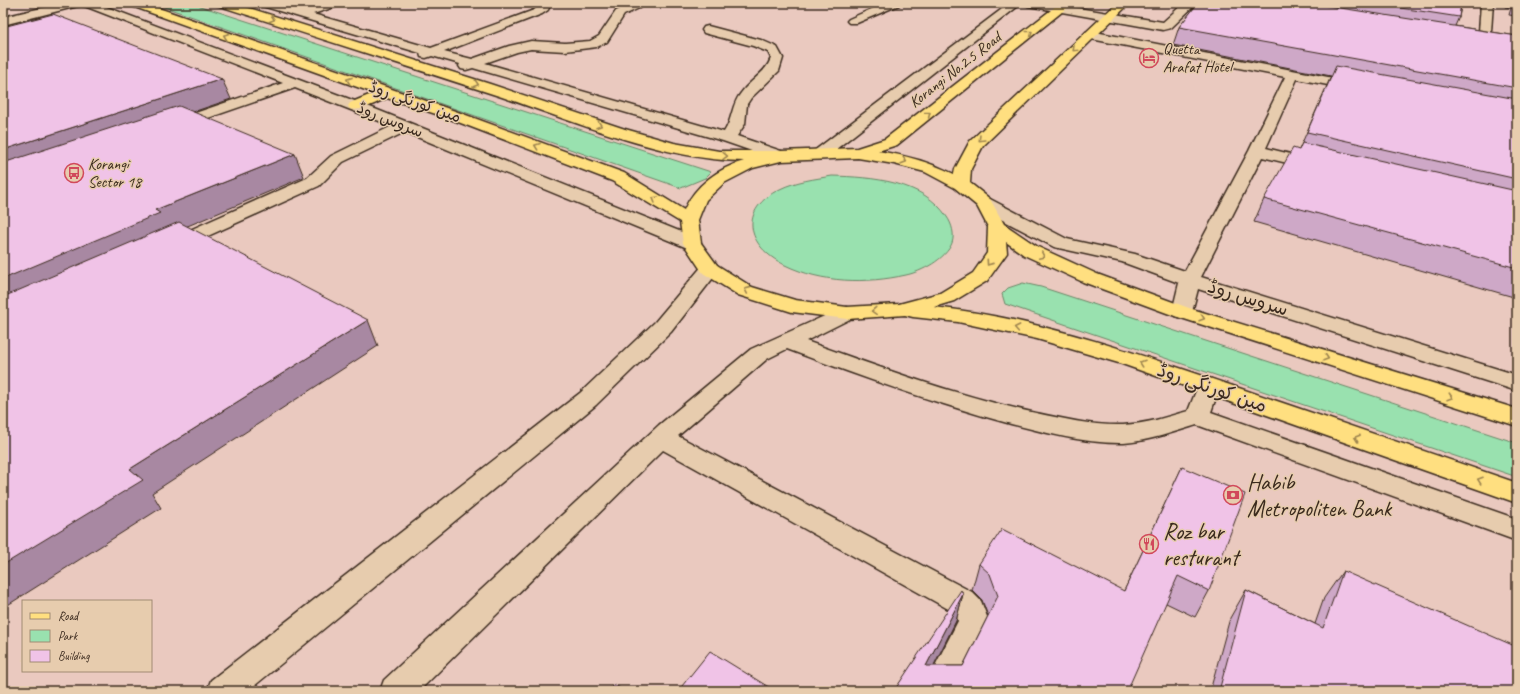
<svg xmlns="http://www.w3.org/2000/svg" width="1520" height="694" font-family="Caveat,'Playpen Sans Arabic',sans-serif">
<rect width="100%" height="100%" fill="#e7ccae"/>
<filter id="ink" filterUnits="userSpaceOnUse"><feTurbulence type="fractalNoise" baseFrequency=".025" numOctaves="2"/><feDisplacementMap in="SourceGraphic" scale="8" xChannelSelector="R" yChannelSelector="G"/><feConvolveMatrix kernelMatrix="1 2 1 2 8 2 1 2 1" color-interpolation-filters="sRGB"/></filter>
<g filter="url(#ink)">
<path fill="#eac9bf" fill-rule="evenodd" d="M3,3h1514v688h-1514zM23,601h128v70h-128z"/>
<g fill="#99e1af" stroke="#6a8666">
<polygon points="153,3 191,3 711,172 705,178 681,188"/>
<path d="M832,176c40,1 92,5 115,41 5,7 8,18 5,26 -6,16 -31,29 -46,32 -40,9 -84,8 -121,-10 -39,-19 -47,-55 -5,-76 16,-8 35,-10 52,-13z"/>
<polygon points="1023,283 1041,287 1517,443 1517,477 1005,304 1002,294 1008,288"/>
</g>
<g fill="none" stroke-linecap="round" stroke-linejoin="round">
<g stroke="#3b2a1e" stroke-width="3">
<g id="minor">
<polygon points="63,3 96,3 360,103 699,239 701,243 699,247 692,249 685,247 405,132 343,162 319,186 179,249 172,251 165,249 163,245 165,241 307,178 331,156 392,126 295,88 179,128 174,130 169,128 166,125 169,122 283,83 82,5 3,25 3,17"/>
<path d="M257,3h18l26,7 24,-7h18l-2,2 -28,9 118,34 103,-38 5,-4v-3h12l-3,7 -6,4 -98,38 28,7 37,-13 22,-5 34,2 25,-2 9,-5 17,-25 17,-8h15l-2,2 -22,10 -17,27 -10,5 -32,4 -34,-2 -14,3 -32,11 239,69c9,-13 7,-27 17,-39 9,-13 25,-20 30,-35l-3,-6 -15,-6 -49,-13 -2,-3 2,-3 4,-1 53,14 16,7 6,11 -4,13 -28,27 -4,6 -2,20 -8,12 50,17 2,3 -2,3 -6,2 -6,-2 -52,-18 -250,-73 -7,2 -5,-1 -2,-3 1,-2 -28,-8 -6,2 -5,-1 -1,-4 -161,-48z"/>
<polygon points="885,3 901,3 899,5 857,23 849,23 847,21 849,19"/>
<polygon points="1010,3 1048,3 1163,22 1184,3 1197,3 1171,28 1163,30 1028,6 1022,3 826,157 820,159 814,157 812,154 814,151"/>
<polygon points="1481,3 1493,3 1490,46 1488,49 1480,49 1478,46"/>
<polygon points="1090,31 1364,84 1366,87 1364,90 1359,91 1297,79 1266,148 1323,162 1325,165 1323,168 1317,170 1262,157 1201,277 1517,375 1517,391 1198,289 1192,312 1189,316 1182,318 1175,316 1172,312 1179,283 1122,262 1054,247 978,207 975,203 978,199 984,198 990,199 1067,239 1135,254 1185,271 1249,151 1285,77 1086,38 1084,35 1086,32"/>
<polygon points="710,263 717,265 720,269 671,332 596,405 248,691 207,691 211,680 580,393 655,322 703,265"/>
<path d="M847,307l7,2 3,4 -3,4 -48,24c75,27 152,55 230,72 29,6 58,13 87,12 23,-1 43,-8 65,-14l12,-30 8,-3 8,3 4,5 -9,26 306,107v22l-320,-116c-24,7 -48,16 -73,18 -38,1 -77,-10 -113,-19 -76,-21 -150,-47 -224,-75l-20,10 -89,77 294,156 9,9 8,21 -34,69h-33l36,-70 -1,-4 -7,-7 -287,-160 -244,241h-39l4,-11 275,-255 92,-76 89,-40z"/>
</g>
</g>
<g stroke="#3b2a1e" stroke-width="3">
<path id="major" d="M127,3h17l311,108 169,62 60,37c11,-25 35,-42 60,-49 -78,0 -168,-39 -242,-64 -94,-31 -190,-61 -285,-92l-2,-2h18l257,81 135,45 49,14 45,8h62l76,-3 28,-9 175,-136h13l-176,142 -19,6c26,4 52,11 76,23l1,-5 15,-28 147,-138h13l-147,143 -12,23 -1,14 20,16 14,25 34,23 59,27 92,34 328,101v17l-342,-110 -92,-34 -59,-27 -18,-13 1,11 -20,28 -33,20 -20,6c103,11 201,46 299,79 94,32 189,64 284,97v20l-395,-139 -85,-25 -79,-17 -45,-5 -8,-2 -58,4 -55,-7 -54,-17 -35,-22 -20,-30 -3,-21 -68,-41 -167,-64 -58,-19c-10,4 -25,14 -37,11l-2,-3 2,-3 24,-10 -245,-88zM858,158l36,6 31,8 30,16 22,18 11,21 -1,26 -14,20 -33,20 -41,11 -52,3 -52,-7 -43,-13 -35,-22 -16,-22 -3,-23 8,-20 18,-17 29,-15 28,-7z"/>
</g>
<use href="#minor" fill="#e7ccae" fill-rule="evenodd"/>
<use href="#major" fill="#ffdf80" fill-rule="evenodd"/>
</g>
<g fill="#cea8c7" stroke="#3b2a1e">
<polygon points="1198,3 1464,3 1462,8 1461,7 1459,17 1455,26 1517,36 1517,298 1254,222 1264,199 1299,150 1331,76 1173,45 1179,27"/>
<polygon points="1505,3 1517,3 1517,16 1509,15 1511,8 1505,7"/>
<polygon points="1182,467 1209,591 1195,617 1166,603 894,691 963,594 956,621 934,666 963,666 988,616 982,600 972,590 979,564 1124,591"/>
<polygon points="1343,571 1517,691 1210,691 1230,618 1246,590 1315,624 1324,598"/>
</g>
<g fill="#a888a2" stroke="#3b2a1e">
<polygon points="222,79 231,99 3,177 3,150"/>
<polygon points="295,154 304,177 171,233 3,311 3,279 155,210"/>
<polygon points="368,320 378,346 152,493 161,508 3,608 3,565 130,469"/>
<polygon points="963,594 956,621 921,691 926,666"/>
</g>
<g fill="#f0c3e7" stroke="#3b2a1e">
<polygon points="1198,3 1309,3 1517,36 1517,88 1179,27"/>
<polygon points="1368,3 1461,3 1459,17"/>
<polygon points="53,14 222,79 3,150 3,27"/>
<polygon points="1336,66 1517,99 1517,179 1307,132"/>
<polygon points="179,106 295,154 155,210 160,213 3,279 3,163"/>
<polygon points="1302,143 1517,191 1517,268 1264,199 1293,148 1299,150"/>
<polygon points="179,222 368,320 130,469 143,480 3,565 3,297"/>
<polygon points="1182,467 1245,494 1209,591 1178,576 1127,691 894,691 961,590 963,594 926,666 963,666 998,596 990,574 979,564 1002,529 1124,591"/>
<polygon points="1343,571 1517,647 1517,691 1219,691 1246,590 1323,628"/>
<polygon points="710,651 775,691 678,691"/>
<polygon points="614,684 624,691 607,691"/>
</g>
<defs><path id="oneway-chevron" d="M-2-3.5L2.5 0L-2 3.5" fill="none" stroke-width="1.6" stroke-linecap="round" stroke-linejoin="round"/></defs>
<g stroke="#9d844f">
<use href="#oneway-chevron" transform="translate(272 19) rotate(17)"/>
<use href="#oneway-chevron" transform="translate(1030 33) rotate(-39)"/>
<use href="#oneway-chevron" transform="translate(226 36) rotate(-160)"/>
<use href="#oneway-chevron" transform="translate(1075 49) rotate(137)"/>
<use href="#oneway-chevron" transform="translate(349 80) rotate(-160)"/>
<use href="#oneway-chevron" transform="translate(476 84) rotate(18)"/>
<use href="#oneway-chevron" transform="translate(928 114) rotate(-38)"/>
<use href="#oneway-chevron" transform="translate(599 125) rotate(19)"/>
<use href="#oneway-chevron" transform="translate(981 139) rotate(135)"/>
<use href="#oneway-chevron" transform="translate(537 146) rotate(-160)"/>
<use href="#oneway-chevron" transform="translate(725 156) rotate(1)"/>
<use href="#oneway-chevron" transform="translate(904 161) rotate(17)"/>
<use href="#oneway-chevron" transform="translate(655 199) rotate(-149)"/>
<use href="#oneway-chevron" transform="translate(1042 256) rotate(25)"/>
<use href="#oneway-chevron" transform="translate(989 263) rotate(125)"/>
<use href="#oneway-chevron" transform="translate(747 290) rotate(-156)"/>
<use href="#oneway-chevron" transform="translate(874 311) rotate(177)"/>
<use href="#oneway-chevron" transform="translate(1202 318) rotate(18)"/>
<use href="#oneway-chevron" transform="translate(1017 328) rotate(-169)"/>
<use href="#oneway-chevron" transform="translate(1326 358) rotate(18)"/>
<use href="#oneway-chevron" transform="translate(1142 363) rotate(-161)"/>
<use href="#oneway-chevron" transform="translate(1450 397) rotate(18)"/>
<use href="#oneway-chevron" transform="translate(1357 438) rotate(-161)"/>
<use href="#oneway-chevron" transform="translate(1480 480) rotate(-161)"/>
</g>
</g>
<defs>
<g id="hotel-ring" transform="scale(1)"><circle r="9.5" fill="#e7ccae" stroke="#d1495b" stroke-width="1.5"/><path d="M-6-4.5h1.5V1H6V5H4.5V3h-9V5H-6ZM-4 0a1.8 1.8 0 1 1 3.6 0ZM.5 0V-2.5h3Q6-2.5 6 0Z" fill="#d1495b"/></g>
<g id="bus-ring" transform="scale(1)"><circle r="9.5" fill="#e7ccae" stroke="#d1495b" stroke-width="1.5"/><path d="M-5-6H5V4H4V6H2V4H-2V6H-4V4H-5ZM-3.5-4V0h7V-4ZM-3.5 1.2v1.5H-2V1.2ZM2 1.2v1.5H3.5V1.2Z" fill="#d1495b"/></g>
<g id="bank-ring" transform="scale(1)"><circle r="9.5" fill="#e7ccae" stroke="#d1495b" stroke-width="1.5"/><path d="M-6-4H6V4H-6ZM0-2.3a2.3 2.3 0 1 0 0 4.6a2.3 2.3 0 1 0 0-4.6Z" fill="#d1495b"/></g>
<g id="restaurant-ring" transform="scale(1)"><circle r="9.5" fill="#e7ccae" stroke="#d1495b" stroke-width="1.5"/><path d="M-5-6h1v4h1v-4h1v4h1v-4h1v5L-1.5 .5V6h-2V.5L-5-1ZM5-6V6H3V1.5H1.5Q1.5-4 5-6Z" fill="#d1495b"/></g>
</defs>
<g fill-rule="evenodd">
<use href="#hotel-ring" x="1149" y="58"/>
<use href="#bus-ring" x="74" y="173"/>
<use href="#bank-ring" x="1233" y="495"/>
<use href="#restaurant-ring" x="1149" y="544"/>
</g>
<g text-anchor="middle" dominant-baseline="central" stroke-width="3" stroke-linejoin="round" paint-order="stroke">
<g font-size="16" fill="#3b2a1e" stroke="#e7ccae" text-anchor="start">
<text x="1163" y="49">Quetta<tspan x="1163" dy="18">Arafat Hotel</tspan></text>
<text x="88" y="164">Korangi<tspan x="88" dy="18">Sector 18</tspan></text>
</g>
<g font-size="16" fill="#3b2a1e" stroke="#e7ccae">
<text transform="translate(955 70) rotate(-38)">Korangi No.2.5 Road</text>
<text transform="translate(415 102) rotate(19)">مین کورنگی روڈ</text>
<text transform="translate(390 120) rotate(22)">سروس روڈ</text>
</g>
<g font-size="19" fill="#3b2a1e" stroke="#e7ccae">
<text transform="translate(1248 298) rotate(17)">سروس روڈ</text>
<text transform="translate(1212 388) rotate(19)">مین کورنگی روڈ</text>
</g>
<g font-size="23" fill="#3b2a1e" stroke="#e7ccae" text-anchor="start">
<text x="1247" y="482">Habib<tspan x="1247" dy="26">Metropoliten Bank</tspan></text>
<text x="1163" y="531">Roz bar<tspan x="1163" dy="26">resturant</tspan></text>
</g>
</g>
<rect width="1520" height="694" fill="none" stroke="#e7ccae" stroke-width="16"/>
<rect x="8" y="8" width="1504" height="678" fill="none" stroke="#3b2a1e" stroke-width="1.5" filter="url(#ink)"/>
<rect x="22" y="600" width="130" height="72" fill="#e7ccae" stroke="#a28b74"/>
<rect x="30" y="613" width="20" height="6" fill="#ffdf80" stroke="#a28b74"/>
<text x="58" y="620" font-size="12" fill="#3b2a1e">Road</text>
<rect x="30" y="630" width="20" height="12" fill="#99e1af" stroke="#a28b74"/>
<text x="58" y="640" font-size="12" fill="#3b2a1e">Park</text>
<rect x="30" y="650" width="20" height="12" fill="#f0c3e7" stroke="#a28b74"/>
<text x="58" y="660" font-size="12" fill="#3b2a1e">Building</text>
</svg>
